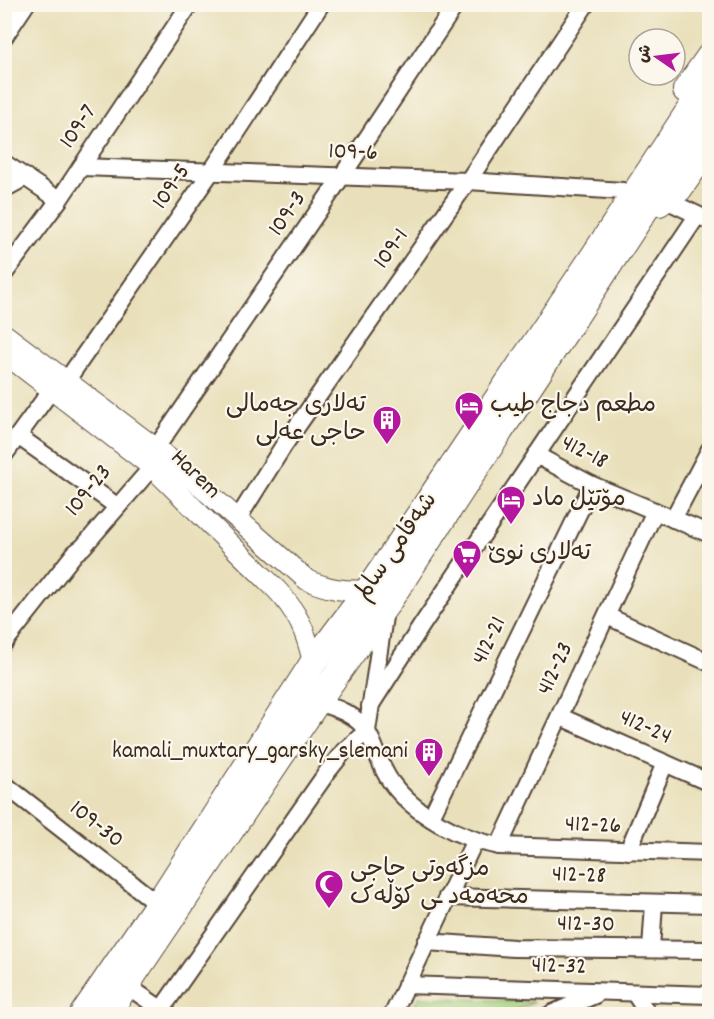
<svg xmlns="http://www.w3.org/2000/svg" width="714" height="1019" font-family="Dekko,'Playpen Sans Arabic',sans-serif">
<rect width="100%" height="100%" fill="#fbf7ec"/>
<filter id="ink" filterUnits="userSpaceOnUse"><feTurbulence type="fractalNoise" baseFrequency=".0167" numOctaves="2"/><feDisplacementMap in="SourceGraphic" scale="12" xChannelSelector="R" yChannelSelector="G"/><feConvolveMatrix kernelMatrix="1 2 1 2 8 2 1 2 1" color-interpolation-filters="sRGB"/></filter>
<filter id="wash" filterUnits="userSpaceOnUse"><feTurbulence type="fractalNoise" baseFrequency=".008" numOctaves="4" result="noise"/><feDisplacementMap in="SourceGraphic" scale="24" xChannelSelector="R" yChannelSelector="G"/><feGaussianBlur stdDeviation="1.35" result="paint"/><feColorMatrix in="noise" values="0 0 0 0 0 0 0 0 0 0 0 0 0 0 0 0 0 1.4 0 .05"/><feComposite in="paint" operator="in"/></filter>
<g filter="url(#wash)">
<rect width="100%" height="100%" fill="#e9e0bb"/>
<polygon fill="#a4d17e" stroke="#707e4e" stroke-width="1.5" points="419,997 534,1002 509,1014 410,1014"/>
</g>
<g filter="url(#ink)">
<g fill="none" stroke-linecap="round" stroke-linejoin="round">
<g stroke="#554536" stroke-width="20">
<g id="minor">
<polyline points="4,37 26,4"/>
<polyline points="4,163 59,200"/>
<polyline points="81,167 468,181 623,191"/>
<polyline points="4,189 26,177"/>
<polyline points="666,200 710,221"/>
<polyline points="4,274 59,200 190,4"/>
<polyline points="60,390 211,172 321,4"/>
<polyline points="18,436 111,502"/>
<polyline points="156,448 342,176 456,4"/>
<polyline points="4,455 52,389"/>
<polyline points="536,455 592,485 710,534"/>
<polyline points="673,519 710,449"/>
<polyline points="237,520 284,445 468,181 586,4"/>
<polyline points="607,616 710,663"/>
<polyline points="4,643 75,553 83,547 152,467"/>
<path d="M317,702c17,5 41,13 50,30 10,16 12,34 24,50 23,32 69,57 108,64l211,7"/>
<polyline points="370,706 422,625 697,216"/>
<polyline points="561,717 710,783"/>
<polyline points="4,784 158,904"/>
<polyline points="431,817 592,485"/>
<polyline points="499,846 655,511"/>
<polyline points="628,851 665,763"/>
<polyline points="447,897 710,904"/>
<polyline points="426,942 514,948 710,950"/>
<polyline points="651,949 654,903"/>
<polyline points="126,985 168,1014"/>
<polyline points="406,985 710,995"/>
<polyline points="635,994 648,1014"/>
<polyline points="161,1010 328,771 344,751 367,731 385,610"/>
<polyline points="393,1014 475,840"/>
<polyline points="551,1014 595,995"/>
</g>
</g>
<g stroke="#554536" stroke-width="22">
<g id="tertiary">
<path d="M4,334l162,122 141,124c21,9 38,12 61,10"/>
<path d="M4,353l148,114 124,122c21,22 31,44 37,74"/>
</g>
</g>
<g stroke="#554536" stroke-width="28">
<g id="primary">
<polyline points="686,90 710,56"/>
<polyline points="659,203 679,189 710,145"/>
<polyline points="83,1014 158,904 313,663 368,590 430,499 593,257 710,79"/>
<polyline points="107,1014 317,702 386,605 706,117"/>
</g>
</g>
<use href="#minor" stroke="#fff" stroke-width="16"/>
<use href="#tertiary" stroke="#fff" stroke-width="20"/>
<use href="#primary" stroke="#fff" stroke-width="26"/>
</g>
</g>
<defs>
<g id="hotel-pin" transform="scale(1.5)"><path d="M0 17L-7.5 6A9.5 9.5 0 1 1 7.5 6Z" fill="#b5179e" stroke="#fbf7ec"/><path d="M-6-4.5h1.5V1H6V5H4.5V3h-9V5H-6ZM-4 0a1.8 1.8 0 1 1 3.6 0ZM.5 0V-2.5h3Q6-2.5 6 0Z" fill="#fff"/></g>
<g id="building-pin" transform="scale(1.5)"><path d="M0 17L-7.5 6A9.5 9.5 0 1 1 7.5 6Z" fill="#b5179e" stroke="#fbf7ec"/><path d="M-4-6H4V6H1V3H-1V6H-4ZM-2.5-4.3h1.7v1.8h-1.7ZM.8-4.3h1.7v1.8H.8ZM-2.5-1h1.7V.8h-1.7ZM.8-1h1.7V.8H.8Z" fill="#fff"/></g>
<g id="supermarket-pin" transform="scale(1.5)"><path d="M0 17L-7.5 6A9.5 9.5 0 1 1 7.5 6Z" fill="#b5179e" stroke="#fbf7ec"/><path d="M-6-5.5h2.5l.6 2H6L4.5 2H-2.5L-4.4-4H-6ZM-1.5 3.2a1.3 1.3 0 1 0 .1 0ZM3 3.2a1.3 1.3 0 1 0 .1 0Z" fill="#fff"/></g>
<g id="mosque-pin" transform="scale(1.5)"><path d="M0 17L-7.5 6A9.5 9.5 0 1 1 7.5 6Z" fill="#b5179e" stroke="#fbf7ec"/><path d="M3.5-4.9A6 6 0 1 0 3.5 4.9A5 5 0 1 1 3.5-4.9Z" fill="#fff"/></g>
</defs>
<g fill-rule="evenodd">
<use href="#hotel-pin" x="469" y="406"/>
<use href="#building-pin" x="387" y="420"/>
<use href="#hotel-pin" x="511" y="500"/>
<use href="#supermarket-pin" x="467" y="554"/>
<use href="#building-pin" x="429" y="752"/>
<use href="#mosque-pin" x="329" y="884"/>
</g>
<g text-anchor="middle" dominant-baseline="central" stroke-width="4.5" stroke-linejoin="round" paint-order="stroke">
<g font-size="24" fill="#3b2a1e" stroke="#fbf7ec">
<text transform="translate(79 127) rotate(-56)">109-7</text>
<text transform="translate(353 153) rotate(2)">109-6</text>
<text transform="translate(172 187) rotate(-56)">109-5</text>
<text transform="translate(288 214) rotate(-56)">109-3</text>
<text transform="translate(392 249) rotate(-55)">109-1</text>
<text transform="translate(584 453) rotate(27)">412-18</text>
<text transform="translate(195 475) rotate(44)">Harem</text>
<text transform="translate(89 491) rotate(-51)">109-23</text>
<text transform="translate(397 547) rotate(-55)">شەقامی سالم</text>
<text transform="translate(490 641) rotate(-64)">412-21</text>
<text transform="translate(556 669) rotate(-65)">412-23</text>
<text transform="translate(645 728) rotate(24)">412-24</text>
<text transform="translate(96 825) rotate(38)">109-30</text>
<text transform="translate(593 826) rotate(2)">412-26</text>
<text transform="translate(579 876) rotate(2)">412-28</text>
<text transform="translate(586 925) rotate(1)">412-30</text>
<text transform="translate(559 967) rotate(2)">412-32</text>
</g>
<g font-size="24" fill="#3b2a1e" stroke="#fbf7ec" text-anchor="start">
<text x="366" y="406" text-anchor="end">تەلاری جەمالی<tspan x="366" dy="28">حاجی عەلی</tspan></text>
<text x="490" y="406">مطعم دجاج طيب</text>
<text x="532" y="500">مۆتێل ماد</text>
<text x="488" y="554">تەلاری نوێ</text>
<text x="408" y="752" text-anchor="end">kamali_muxtary_garsky_slemani</text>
<text x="350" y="870">مزگەوتی حاجی<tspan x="350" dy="28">محەمەد ـی کۆڵەک</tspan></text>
</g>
</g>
<rect width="714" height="1019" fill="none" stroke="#fbf7ec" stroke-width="24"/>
<g transform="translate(657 57) rotate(284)"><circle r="28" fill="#fbf7ec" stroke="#aea59a" stroke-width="1.5"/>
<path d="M0-4.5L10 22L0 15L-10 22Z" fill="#b5179e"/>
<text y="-9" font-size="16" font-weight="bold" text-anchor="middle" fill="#3b2a1e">ش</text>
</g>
</svg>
